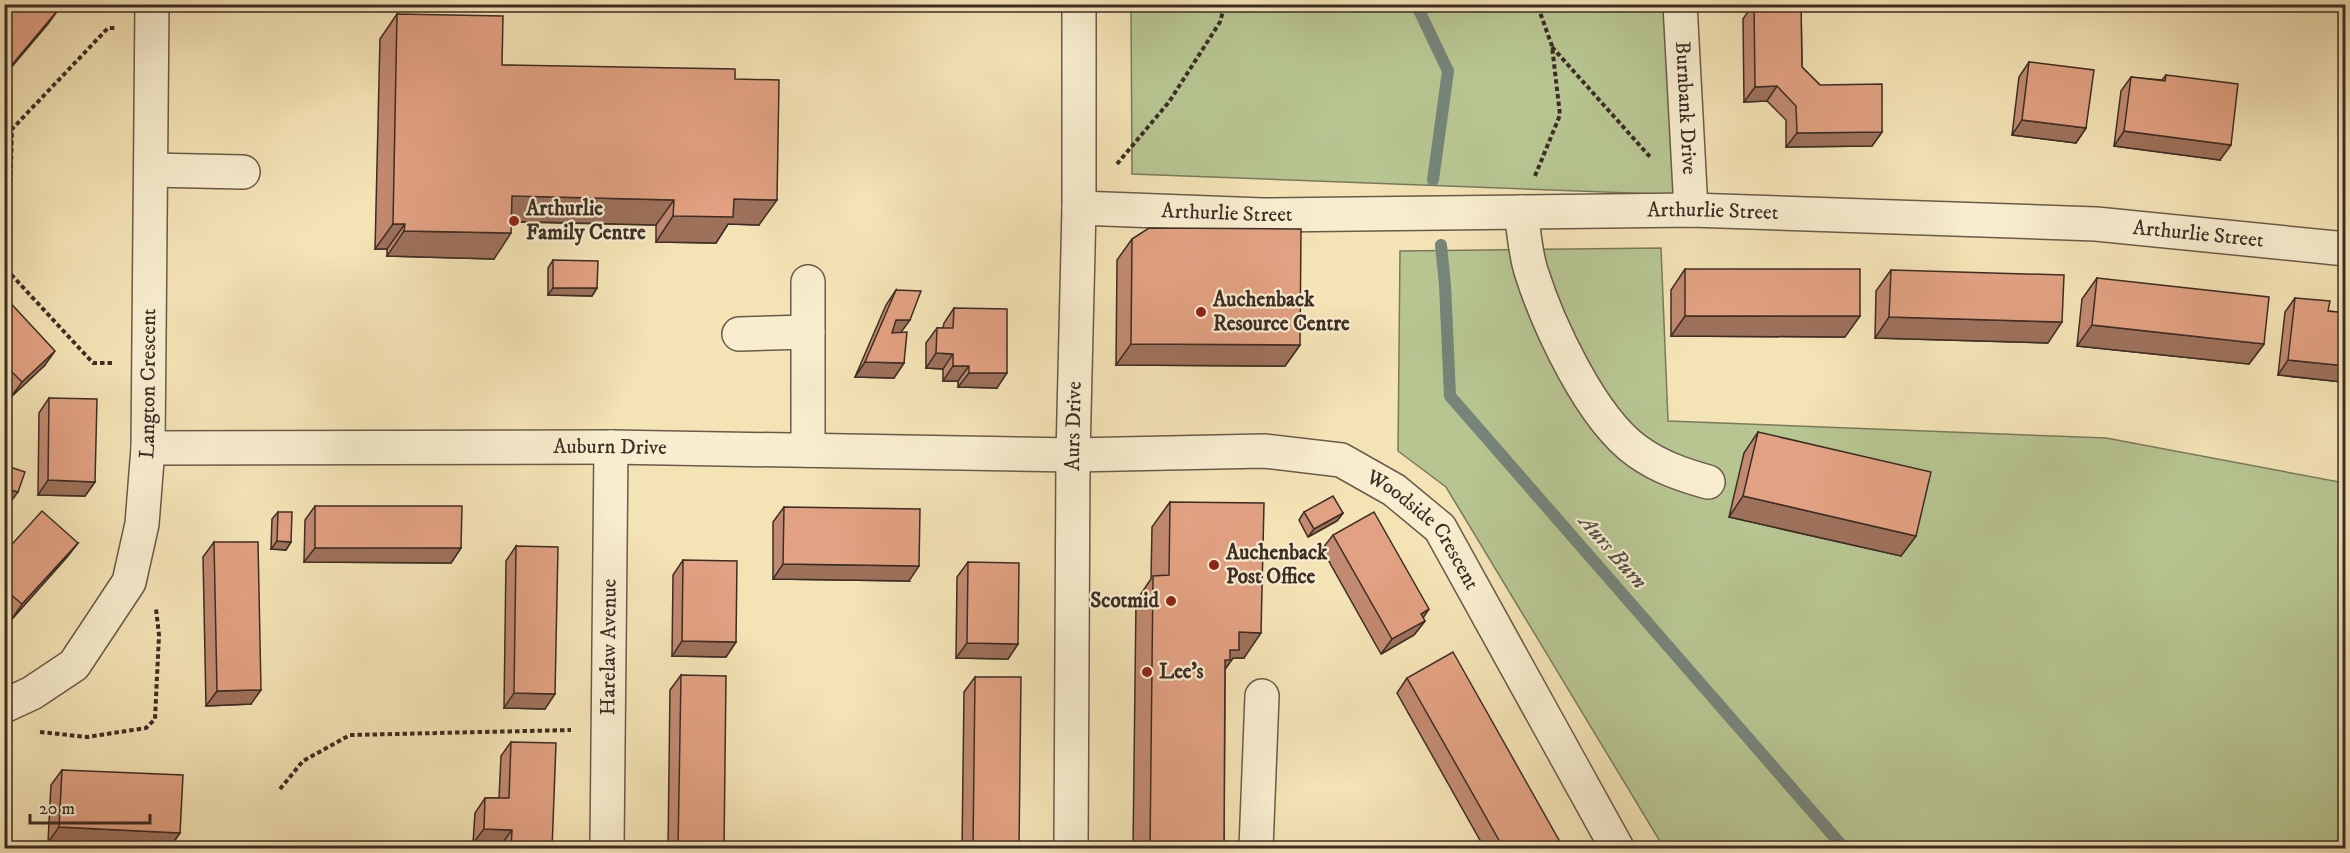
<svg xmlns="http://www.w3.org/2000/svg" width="2350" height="853" font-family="'IM FELL DW Pica',serif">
<rect width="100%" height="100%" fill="#f4e3b5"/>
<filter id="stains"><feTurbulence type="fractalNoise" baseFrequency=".00333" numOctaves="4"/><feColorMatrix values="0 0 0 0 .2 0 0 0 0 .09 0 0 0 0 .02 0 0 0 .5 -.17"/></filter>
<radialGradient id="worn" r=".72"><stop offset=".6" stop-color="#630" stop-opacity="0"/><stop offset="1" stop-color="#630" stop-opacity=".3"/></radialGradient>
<g fill="#b7c591" stroke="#7a795c" stroke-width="1.5">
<polygon points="1131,5 1673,5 1685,195 1132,174"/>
<polygon points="1661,248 1668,421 2106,438 2345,483 2345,848 1664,848 1446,487 1398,451 1400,251"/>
</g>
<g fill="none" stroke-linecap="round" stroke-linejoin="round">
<g stroke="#768479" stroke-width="12">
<polyline points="1416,4 1448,71 1433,180"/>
<polyline points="1441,245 1445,285 1450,396 1844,848"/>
</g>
<g stroke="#6a5a4a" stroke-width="36">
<g id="minor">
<path id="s1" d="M1680,4l11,206"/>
<polyline points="151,170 243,172"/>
<path id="s2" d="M1079,208l184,7 428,-5 405,14 250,25"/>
<path d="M1521,212c3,19 4,40 10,59 17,54 60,147 106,180 22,16 46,24 71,31"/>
<polyline points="808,282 808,450"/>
<polyline points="739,334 808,332"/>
<path id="s3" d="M148,448l463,-1 462,8 191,-4 77,9 53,30 46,38 177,320"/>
<path id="s4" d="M4,706l28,-13 42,-28 55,-83 13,-58 6,-76 4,-444"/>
<path id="s5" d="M607,848l4,-401"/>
<path id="s6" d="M1071,848l2,-393 6,-247v-204"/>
<polyline points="1256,848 1262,696"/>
</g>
</g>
<g stroke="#3c2d26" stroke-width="4" stroke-dasharray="4.5 3" stroke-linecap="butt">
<polyline points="1552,47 1651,158"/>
<polyline points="1117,164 1169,102 1220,22 1225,4"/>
<polyline points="1535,176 1560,115 1552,46 1537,4"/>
<polyline points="112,363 93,363 8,271 12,129 108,28 116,28"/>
<polyline points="40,732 87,737 146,728 155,719 159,635 156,609"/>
<polyline points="280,789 303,761 350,735 571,730"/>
</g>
<use href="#minor" stroke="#f8edcf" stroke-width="33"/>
</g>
<g fill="#c28a70" stroke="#3c2d26" stroke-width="1.5">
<polygon points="1753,4 1801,4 1802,67 1820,85 1882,132 1872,146 1786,147 1786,120 1767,101 1744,102 1743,19"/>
<polygon points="397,14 502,65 735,79 759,225 728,224 716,243 656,242 656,225 511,222 494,259 387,256 387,249 375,249 380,39"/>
<polygon points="2029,62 2086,128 2076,143 2012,135 2019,77"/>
<polygon points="2166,75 2220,160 2114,146 2121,91 2131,77 2162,80"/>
<polygon points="1132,239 1300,345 1285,366 1116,365 1117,260"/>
<polygon points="553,260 597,288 592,296 548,295 548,268"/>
<polygon points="1685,269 1845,337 1671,336 1671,290"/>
<polygon points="1891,270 2048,343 1875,338 1876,291"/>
<polygon points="2097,278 2264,344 2249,364 2077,346 2082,299"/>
<polygon points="896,290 904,363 894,378 855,377 886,305"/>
<polygon points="4,296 45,365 11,397 4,390"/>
<polygon points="2295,298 2328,311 2346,313 2346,376 2342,382 2278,375 2285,312"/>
<polygon points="954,308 997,388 958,387 958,381 943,381 943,369 926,368 926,343 937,328 943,328 944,323"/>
<polygon points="49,398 95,482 85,496 38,495 39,413"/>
<polygon points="1758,432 1916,536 1901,556 1729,517 1744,453"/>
<polygon points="1170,502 1244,658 1233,658 1225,669 1224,849 1133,849 1136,601 1151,579 1152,527"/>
<polygon points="315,506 461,548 451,563 304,562 305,520"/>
<polygon points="784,507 909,581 773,579 773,522"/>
<polygon points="278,512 291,542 286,550 271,549 272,519"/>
<polygon points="1304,512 1343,513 1337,521 1308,537 1299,520"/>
<polygon points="1333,535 1423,618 1425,621 1414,635 1381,654 1322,549"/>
<polygon points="214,542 251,704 206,706 203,557"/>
<polygon points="78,543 67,557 12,619 4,613 4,553"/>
<polygon points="516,546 545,709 504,708 506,561"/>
<polygon points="683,560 736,642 726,657 672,656 673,575"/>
<polygon points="968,562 1018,644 1008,659 956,658 957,577"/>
<polygon points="681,675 724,849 668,849 670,690"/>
<polygon points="975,677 1019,849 962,849 964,692"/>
<polygon points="1407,678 1564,849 1485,849 1397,693"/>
<polygon points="511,742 552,849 501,849 501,845 473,843 475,813 485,798 499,798 501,756"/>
<polygon points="62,770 180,833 170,847 48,842 51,785"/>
</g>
<g fill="#9e715b" stroke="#3c2d26" stroke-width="1.5">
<polygon points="58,10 48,24 4,76 5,73"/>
<polygon points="1777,86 1767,101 1744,102 1755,87"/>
<polygon points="2022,120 2086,128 2076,143 2012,135"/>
<polygon points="2124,131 2231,145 2220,160 2114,146"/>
<polygon points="1882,132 1872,146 1786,147 1797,133"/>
<polygon points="512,196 674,200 656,225 494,221"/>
<polygon points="734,199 777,200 759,225 728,224 716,243 656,242 673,216"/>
<polygon points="393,224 405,224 387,249 375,249"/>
<polygon points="404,231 511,233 494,259 387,256"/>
<polygon points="553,288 597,288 592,296 548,295"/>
<polygon points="1685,316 1860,316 1845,337 1671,336"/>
<polygon points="1889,317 2062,322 2048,343 1875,338"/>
<polygon points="896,320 910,320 899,335 885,335"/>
<polygon points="2092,325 2264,344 2249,364 2077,346"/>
<polygon points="1131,344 1300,345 1285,366 1116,365"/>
<polygon points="55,351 45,365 11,397 22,382"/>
<polygon points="936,353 953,354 943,369 926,368"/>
<polygon points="2288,360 2346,366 2346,376 2342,382 2278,375"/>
<polygon points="865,362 904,363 894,378 855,377"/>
<polygon points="953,366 969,366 958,381 943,381"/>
<polygon points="969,373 1007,373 997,388 958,387"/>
<polygon points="48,480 95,482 85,496 38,495"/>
<polygon points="4,488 18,492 12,500 4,497"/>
<polygon points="1743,496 1916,536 1901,556 1729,517"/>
<polygon points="1343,513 1337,521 1308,537 1314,529"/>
<polygon points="277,541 291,542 286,550 271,549"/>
<polygon points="78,543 67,557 12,619 22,604"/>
<polygon points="315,548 461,548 451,563 304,562"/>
<polygon points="783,564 919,566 909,581 773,579"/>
<polygon points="1429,609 1419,624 1425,621 1414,635 1381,654 1392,639 1421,614"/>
<polygon points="1239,632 1261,633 1244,658 1233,658 1221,675 1208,685"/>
<polygon points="682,641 736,642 726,657 672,656"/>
<polygon points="967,643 1018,644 1008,659 956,658"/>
<polygon points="261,690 251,704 206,706 217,691"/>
<polygon points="514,693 555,694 545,709 504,708"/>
<polygon points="59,827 180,833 170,847 48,842"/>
<polygon points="484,829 512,830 501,845 473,843"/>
</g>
<g fill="#e2a182" stroke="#3c2d26" stroke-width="1.5">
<polygon points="4,4 52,4 58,10 5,73"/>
<polygon points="1754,4 1801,4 1802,67 1820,85 1882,84 1882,132 1797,133 1796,106 1777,86 1755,87"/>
<polygon points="397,14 503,16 502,65 735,69 735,79 779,80 777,200 734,199 733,217 673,216 674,200 512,196 511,233 404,231 405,224 393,224"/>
<polygon points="2029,62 2094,70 2086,128 2022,120"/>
<polygon points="2166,75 2238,84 2231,145 2124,131 2131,77 2165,81"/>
<polygon points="1149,228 1301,229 1300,345 1131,344 1132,239"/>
<polygon points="553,260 598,261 597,288 553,288"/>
<rect x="1685" y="269" width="175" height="47"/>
<polygon points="1891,270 2064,275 2062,322 1889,317"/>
<polygon points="2097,278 2269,297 2264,344 2092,325"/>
<polygon points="896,290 921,291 910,320 896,320 892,333 907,332 904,363 865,362"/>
<polygon points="4,296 55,351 22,382 4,364"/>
<polygon points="2295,298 2330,301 2328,311 2346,313 2346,366 2288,360"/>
<polygon points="954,308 1007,309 1007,373 969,373 969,366 953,366 953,354 936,353 937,328 953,328"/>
<polygon points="49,398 97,399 95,482 48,480"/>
<polygon points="1758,432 1931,472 1916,536 1743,496"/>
<polygon points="4,465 25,472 18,492 4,488"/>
<polygon points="1333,496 1343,513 1314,529 1304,512"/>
<polygon points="1170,502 1264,503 1261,633 1239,632 1239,650 1230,650 1230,660 1225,660 1224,849 1150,849 1153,576 1169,575"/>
<polygon points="315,506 462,506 461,548 315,548"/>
<polygon points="784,507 920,509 919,566 783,564"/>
<polygon points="42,511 78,543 22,604 4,589 4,553"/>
<polygon points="278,512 292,512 291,542 277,541"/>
<polygon points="1374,512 1429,609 1421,614 1425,621 1392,639 1333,535"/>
<polygon points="214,542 258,542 261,690 217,691"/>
<polygon points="516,546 558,547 555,694 514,693"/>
<polygon points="683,560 737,561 736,642 682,641"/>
<polygon points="968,562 1019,563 1018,644 967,643"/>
<polygon points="1453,652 1564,849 1504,849 1407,678"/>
<polygon points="681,675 726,676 724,849 678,849"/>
<polygon points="975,677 1021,677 1019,849 973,849"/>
<polygon points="511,742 556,743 552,849 511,848 512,830 484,829 485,798 509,798"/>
<polygon points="62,770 183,775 180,833 59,827"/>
</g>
<g fill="#8f2418" stroke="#f8edcf" stroke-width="2">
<circle cx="514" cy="221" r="6"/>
<circle cx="1201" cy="312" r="6"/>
<circle cx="1214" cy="565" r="6"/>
<circle cx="1171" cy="601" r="6"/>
<circle cx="1147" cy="672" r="6"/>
</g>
<g text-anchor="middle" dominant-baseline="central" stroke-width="4.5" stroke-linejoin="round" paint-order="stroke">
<g font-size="21" fill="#3c2d26" stroke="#f8edcf">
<text stroke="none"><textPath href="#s1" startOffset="104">Burnbank Drive</textPath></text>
<text stroke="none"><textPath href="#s2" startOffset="634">Arthurlie Street</textPath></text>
<text stroke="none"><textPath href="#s2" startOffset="148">Arthurlie Street</textPath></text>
<text stroke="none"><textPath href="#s2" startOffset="1120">Arthurlie Street</textPath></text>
<text stroke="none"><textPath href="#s4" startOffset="381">Langton Crescent</textPath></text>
<text stroke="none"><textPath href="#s6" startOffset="422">Aurs Drive</textPath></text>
<text stroke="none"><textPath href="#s3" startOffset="462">Auburn Drive</textPath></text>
<text stroke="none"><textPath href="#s3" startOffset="1304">Woodside Crescent</textPath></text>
<text stroke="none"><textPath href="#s5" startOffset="201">Harelaw Avenue</textPath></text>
</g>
<g font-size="21" font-weight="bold" fill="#3c2d26" stroke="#f8edcf" text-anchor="start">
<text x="526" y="209">Arthurlie<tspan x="526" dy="24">Family Centre</tspan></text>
<text x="1213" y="300">Auchenback<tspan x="1213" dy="24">Resource Centre</tspan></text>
<text x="1226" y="553">Auchenback<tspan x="1226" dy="24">Post Office</tspan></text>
<text x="1159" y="601" text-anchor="end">Scotmid</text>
<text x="1159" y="672">Lee's</text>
</g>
<g font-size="22" font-style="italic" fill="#545148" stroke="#f8edcf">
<text transform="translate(1613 552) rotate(49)">Aurs Burn</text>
</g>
</g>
<rect width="2350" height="853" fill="none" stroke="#f4e3b5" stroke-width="24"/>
<rect x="6" y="6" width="2338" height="841" fill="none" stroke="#3c2d26" stroke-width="3"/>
<rect x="12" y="12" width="2326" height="829" fill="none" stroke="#3c2d26" stroke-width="1.5"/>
<path d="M30 814v9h120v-9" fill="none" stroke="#3c2d26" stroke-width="3"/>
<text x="39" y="814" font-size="18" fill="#3c2d26" stroke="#f8edcf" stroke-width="4.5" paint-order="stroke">20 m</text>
<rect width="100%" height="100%" filter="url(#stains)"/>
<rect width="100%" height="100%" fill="url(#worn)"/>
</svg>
